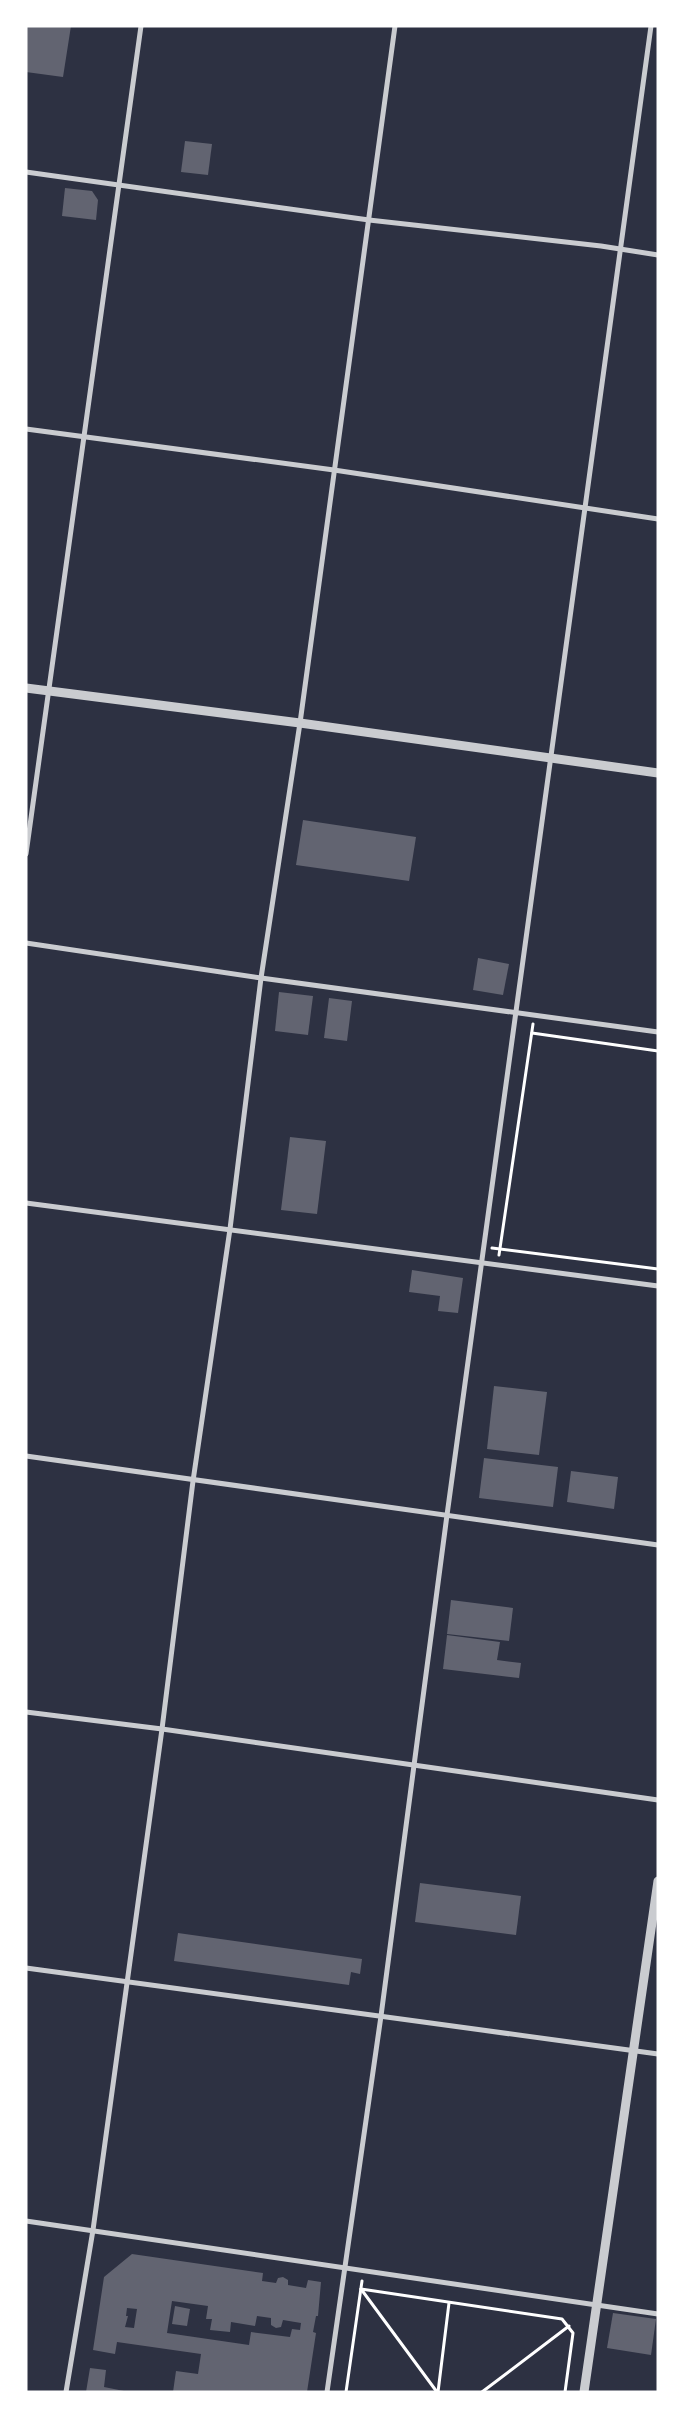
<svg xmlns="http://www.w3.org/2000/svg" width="684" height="2418" font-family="Bitter,serif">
<rect width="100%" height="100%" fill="#2d3142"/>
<g fill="#626471" fill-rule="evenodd">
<polygon points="26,26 71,26 63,77 26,72"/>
<polygon points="185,141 212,144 208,175 181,172"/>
<polygon points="65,188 92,191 98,200 96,220 62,216"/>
<polygon points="303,820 416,837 409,881 296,865"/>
<polygon points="478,958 509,964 503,995 473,990"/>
<polygon points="279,992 313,996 308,1035 275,1031"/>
<polygon points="329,998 352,1001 347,1041 324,1038"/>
<polygon points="290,1137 326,1141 317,1214 281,1210"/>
<polygon points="412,1270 463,1278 458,1313 438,1311 440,1296 409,1292"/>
<polygon points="494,1386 547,1392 539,1455 487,1449"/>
<polygon points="484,1458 558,1467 553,1507 479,1498"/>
<polygon points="571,1471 618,1477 614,1509 567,1502"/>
<polygon points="451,1600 513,1608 509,1641 447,1634"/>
<polygon points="447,1635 500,1642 497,1660 521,1663 519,1678 443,1669"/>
<polygon points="420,1883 521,1896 516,1935 415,1922"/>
<polygon points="178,1933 362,1959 360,1974 351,1972 349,1985 174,1961"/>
<path d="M132,2254l131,19 -1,8 14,2 2,-5 5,-1 5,3v5l18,3 2,-8 13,2 -3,34h-2l-3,16 3,1 -9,59h-134l3,-21 22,3 3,-20 -84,-12 -2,12 -22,-4 11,-73zM172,2301l36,5 -2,13h6l-2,11 20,2 1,-10 24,4 2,-10 14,2v7l5,3 5,-1 2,-7 18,3 -1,7 -8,-1 -2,8 -39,-5 -2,13 -82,-12zM127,2308l10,1 -3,19 -9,-1 3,-11h-2z"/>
<polygon points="175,2306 190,2309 187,2326 172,2324"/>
<polygon points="613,2313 656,2319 651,2355 607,2348"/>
<polygon points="90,2368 106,2370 104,2387 129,2392 86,2392"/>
</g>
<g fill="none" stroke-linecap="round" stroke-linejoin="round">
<g stroke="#fff" stroke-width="3">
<polyline points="532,1033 658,1051"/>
<polyline points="492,1248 658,1269"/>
<polyline points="499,1255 533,1024"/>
<polyline points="361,2289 562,2319 573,2333 565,2392"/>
<polyline points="361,2289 437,2392"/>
<polyline points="346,2392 362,2281"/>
<polyline points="438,2392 449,2303"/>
<polyline points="482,2392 569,2326"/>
</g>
<g stroke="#caccd0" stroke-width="5">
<polyline points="26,172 369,220 601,246 658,255"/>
<polyline points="26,429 334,470 658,519"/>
<polyline points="26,854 141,26"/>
<polyline points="26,943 261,978 658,1032"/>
<polyline points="26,1203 658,1286"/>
<polyline points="26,1456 658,1545"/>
<polyline points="26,1712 162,1729 658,1800"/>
<polyline points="26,1968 658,2054"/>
<polyline points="26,2221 658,2314"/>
<polyline points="66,2392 93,2230 162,1729 193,1481 230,1229 261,978 300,723 395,26"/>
<polyline points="327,2392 381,2016 447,1515 651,26"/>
</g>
<g stroke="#caccd0" stroke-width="9">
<polyline points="26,688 300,723 658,773"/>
<polyline points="584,2392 658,1881"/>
</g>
</g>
<rect width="684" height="2418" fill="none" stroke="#ffffff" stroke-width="55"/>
</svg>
